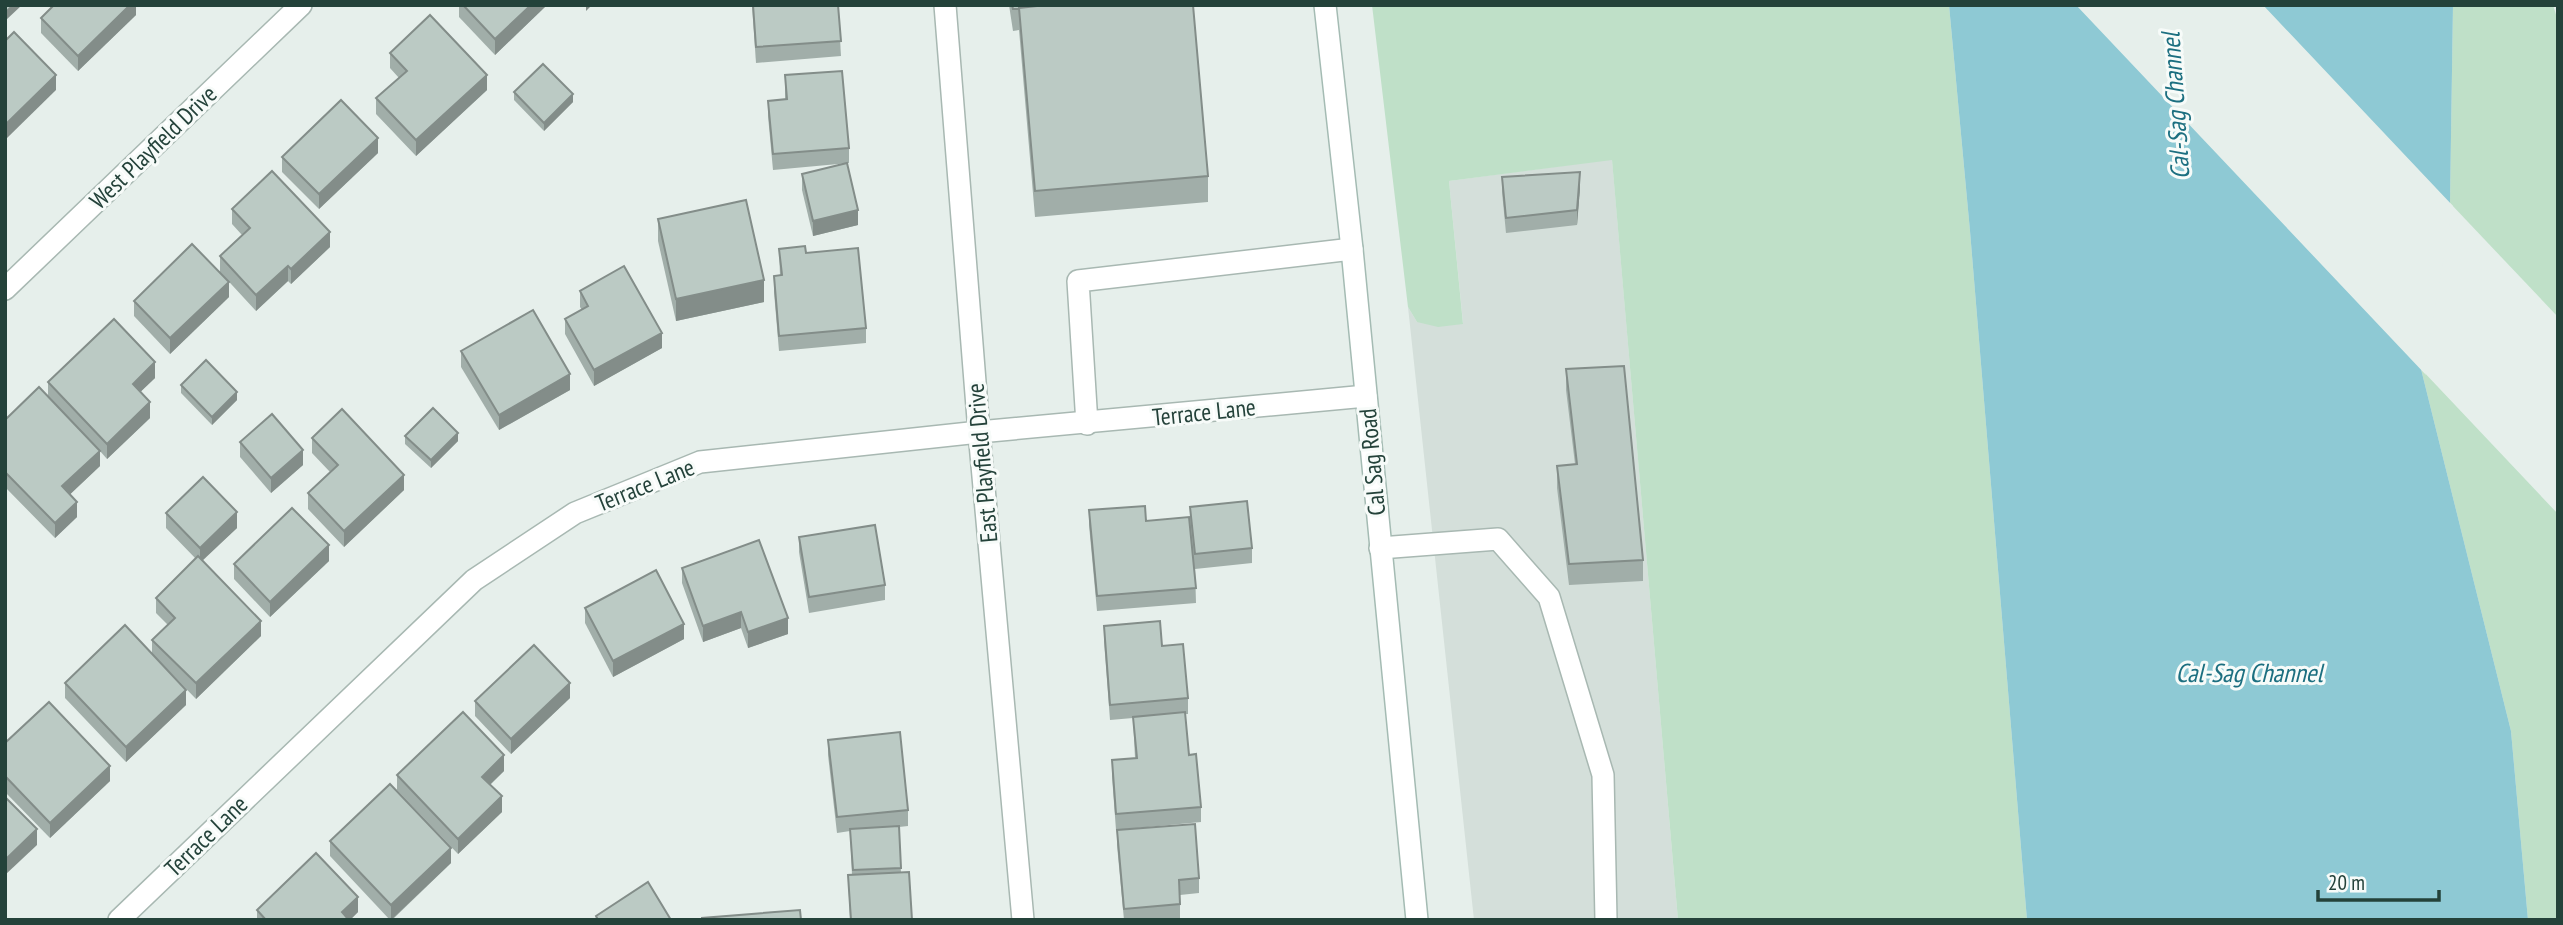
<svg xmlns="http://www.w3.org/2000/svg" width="2563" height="925" font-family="'PT Sans Narrow',sans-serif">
<rect width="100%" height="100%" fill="#e6efeb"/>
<polygon fill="#d4dfda" points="1612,159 1678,920 1474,920 1408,307 1417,322 1463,323 1449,181"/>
<g fill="#bfe0c8">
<polygon points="1372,5 1949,5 1970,231 2027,920 1678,920 1612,160 1449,181 1463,324 1438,327 1417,322 1408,307"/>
<polygon points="2453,5 2553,5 2558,21 2558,317 2450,203"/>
<polygon points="2421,369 2558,514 2558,920 2528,920 2511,731"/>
</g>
<polygon fill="#8ec9d4" points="1949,5 2453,5 2450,203 2421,369 2511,731 2528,920 2027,920 1970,231"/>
<polygon fill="#e6efeb" points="2076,5 2263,5 2453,206 2424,369 2426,375"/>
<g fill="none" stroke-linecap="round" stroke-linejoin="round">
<g stroke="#a8b8b2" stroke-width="24">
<g id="service">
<polyline points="1087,424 1078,281 1352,249"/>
<polyline points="1380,548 1498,539 1549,597 1603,775 1606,920"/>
</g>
</g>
<g stroke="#a8b8b2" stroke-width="24">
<g id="minor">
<polyline points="945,5 979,432 1023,920"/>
<polyline points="5,289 301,5"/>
<polyline points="119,920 474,580 575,513 700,462 979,432 1366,396"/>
</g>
</g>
<g stroke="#a4bbb3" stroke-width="24">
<polyline id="secondary" points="1325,5 1352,249 1417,920"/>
</g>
<use href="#service" stroke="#fff" stroke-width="21"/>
<use href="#minor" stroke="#fff" stroke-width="21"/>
<use href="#secondary" stroke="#fff" stroke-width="21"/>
</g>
<g fill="#a1aea9">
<polygon points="136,5 136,15 78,71 41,33 41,18"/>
<polygon points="459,5 547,5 495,55 459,17"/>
<polygon points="752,5 838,5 841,56 756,63"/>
<polygon points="1009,5 1193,5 1208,176 1208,202 1035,217 1019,30 1013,31"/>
<polygon points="390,53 487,90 416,156 376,114 376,98 399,78 390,68"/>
<polygon points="785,75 849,148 849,163 773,170 768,116 768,101 785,99"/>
<polygon points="514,92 573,102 544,131 514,100"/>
<polygon points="378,153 319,209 282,172 282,157"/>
<polygon points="802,174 858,225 813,236 802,190"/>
<polygon points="1502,177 1580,188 1577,225 1506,233 1502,192"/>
<polygon points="232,209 330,247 291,284 288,281 256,311 220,272 220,256 242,235 232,224"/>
<polygon points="658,219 764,302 676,321 658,241"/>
<polygon points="779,249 866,328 866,343 779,351 774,292 774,276 780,275"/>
<polygon points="580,291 662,348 594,386 565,334 565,319 582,310 580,307"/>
<polygon points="229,297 170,354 134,316 134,301"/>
<polygon points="461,351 570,390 499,430 461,367"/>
<polygon points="1566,369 1643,560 1643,581 1569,585 1557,488 1557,466 1575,464 1566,390"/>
<polygon points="155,378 140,392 150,418 107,459 100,451 100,466 70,494 77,517 55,538 5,487 5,420 48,396 48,382"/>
<polygon points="181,385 237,400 212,425 181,393"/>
<polygon points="405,436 458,441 431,468 405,444"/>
<polygon points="312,438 404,490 344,547 308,509 308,493 330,472 312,453"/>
<polygon points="240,442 303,465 271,493 240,457"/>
<polygon points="1190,507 1252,548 1252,563 1195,569 1196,603 1097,611 1089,525 1089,510 1146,521 1190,522"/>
<polygon points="166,513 237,528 202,560 261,636 196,699 167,669 186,705 126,762 65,698 65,683 152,654 152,640 168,625 156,613 156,598 196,559 166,528"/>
<polygon points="799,537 885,585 885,600 809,613 799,552"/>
<polygon points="329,561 270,617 234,579 234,564"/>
<polygon points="682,568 788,634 748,648 741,628 703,642 682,583"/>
<polygon points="585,608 684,639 613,677 585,623"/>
<polygon points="1104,626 1162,646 1188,698 1188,714 1185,714 1189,755 1201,807 1201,822 1116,830 1112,776 1112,760 1135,758 1133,718 1110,720 1104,641"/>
<polygon points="570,698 511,754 475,716 475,701"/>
<polygon points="828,740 908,810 908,826 899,827 901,873 912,920 850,920 848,875 852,875 850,831 837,833 828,755"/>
<polygon points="5,743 110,781 50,838 5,792"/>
<polygon points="504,771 490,785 502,812 458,854 397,790 397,775"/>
<polygon points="1117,830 1199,878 1199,893 1180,895 1180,919 1124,920 1117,845"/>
<polygon points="330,841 451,863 392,920 390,920 330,856"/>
<polygon points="257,910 358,912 350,920 257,920"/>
</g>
<g fill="#838d89">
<polygon points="13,5 22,5 5,21 5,13"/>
<polygon points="130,5 136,5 136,15 78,71 78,56"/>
<polygon points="531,5 547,5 495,55 495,39"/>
<polygon points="586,5 592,5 586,11"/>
<polygon points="56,75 56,90 5,140 5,125"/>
<polygon points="487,75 487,90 416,156 416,140"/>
<polygon points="573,94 573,102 544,131 544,123"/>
<polygon points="378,138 378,153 319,209 319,194"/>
<polygon points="1580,172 1580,188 1577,225 1577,210"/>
<polygon points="858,210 858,225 813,236 813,221"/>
<polygon points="330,232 330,247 291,284 291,269"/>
<polygon points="288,266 288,281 256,311 256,295"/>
<polygon points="764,280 764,302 676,321 676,299"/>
<polygon points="229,282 229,297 170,354 170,338"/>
<polygon points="662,333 662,348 594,386 594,370"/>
<polygon points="155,362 155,378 133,399 133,384"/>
<polygon points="570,374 570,390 499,430 499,415"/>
<polygon points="237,392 237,400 212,425 212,417"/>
<polygon points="150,402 150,418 107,459 107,444"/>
<polygon points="458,433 458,441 431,468 431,460"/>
<polygon points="303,450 303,465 271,493 271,478"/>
<polygon points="100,451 100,466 62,502 62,486"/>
<polygon points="404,475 404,490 344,547 344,531"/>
<polygon points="77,502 77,517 55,538 55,523"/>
<polygon points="237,512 237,528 200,563 200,548"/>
<polygon points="329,545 329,561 270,617 270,602"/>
<polygon points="741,612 741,628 703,642 703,626"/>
<polygon points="788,618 788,634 748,648 748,632"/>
<polygon points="261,621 261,636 196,699 196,683"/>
<polygon points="684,624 684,639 613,677 613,661"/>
<polygon points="570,683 570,698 511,754 511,739"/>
<polygon points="186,690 186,705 126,762 126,747"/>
<polygon points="504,755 504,771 482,792 482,777"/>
<polygon points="110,766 110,781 50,838 50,823"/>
<polygon points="502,796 502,812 458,854 458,839"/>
<polygon points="37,829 37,845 5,875 5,860"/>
<polygon points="451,848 451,863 391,920 391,905"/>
<polygon points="358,897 358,912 350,920 342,920 342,912"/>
</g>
<g fill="#bbcac4" stroke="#838d89" stroke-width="2">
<polygon points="5,5 13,5 5,13"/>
<polygon points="54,5 130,5 78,56 41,18"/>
<polygon points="463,5 531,5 495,39"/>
<polygon points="753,5 838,5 841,41 756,47"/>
<polygon points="1012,5 1045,5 1019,8 1019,9 1013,9"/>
<polygon points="1046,5 1193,5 1208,176 1035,191 1019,8"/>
<polygon points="430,15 487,75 416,140 376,98 407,71 390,53"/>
<polygon points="14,32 56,75 5,125 5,41"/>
<polygon points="543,64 573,94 544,123 514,92"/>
<polygon points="842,71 849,148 773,154 768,101 787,99 785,75"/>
<polygon points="341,100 378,138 319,194 282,157"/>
<polygon points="847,163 858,210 813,221 802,174"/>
<polygon points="272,171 330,232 291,269 288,266 256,295 220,256 250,228 232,209"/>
<polygon points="1580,172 1577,210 1506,218 1502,177"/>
<polygon points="746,200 764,280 676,299 658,219"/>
<polygon points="192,244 229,282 170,338 134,301"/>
<polygon points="805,246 806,253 858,248 866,328 779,336 774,276 782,275 779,249"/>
<polygon points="624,266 662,333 594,370 565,319 588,306 580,291"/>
<polygon points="533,310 570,374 499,415 461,351"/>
<polygon points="114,319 155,362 133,384 150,402 107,444 48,382"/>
<polygon points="206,360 237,392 212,417 181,385"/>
<polygon points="1624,366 1643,560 1569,564 1557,466 1577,464 1566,369"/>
<polygon points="39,387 100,451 62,486 77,502 55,523 5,472 5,420"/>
<polygon points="433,408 458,433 431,460 405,436"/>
<polygon points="342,409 404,475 344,531 308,493 338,465 312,438"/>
<polygon points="272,414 303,450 271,478 240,442"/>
<polygon points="203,477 237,512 200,548 166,513"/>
<polygon points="1247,501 1252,548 1195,554 1190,507"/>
<polygon points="1145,506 1146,521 1189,517 1196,588 1097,596 1089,510"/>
<polygon points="292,508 329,545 270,602 234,564"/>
<polygon points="875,525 885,585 809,597 799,537"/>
<polygon points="759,540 788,618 748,632 741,612 703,626 682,568"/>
<polygon points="198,556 261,621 196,683 152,640 175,618 156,598"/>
<polygon points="656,570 684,624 613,661 585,608"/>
<polygon points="1160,621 1162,646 1183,644 1188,698 1110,705 1104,626"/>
<polygon points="125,625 186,690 126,747 65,683"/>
<polygon points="534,645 570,683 511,739 475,701"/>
<polygon points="49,702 110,766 50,823 5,776 5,743"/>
<polygon points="463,712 504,755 482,777 502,796 458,839 397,775"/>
<polygon points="1185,712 1189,755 1196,754 1201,807 1116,814 1112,760 1137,758 1133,717"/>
<polygon points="900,732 908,810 837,817 828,740"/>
<polygon points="390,784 451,848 391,905 330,841"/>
<polygon points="5,797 37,829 5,860"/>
<polygon points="1195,824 1199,878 1179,880 1180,904 1124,909 1117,830"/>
<polygon points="899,826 901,868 853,870 850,829"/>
<polygon points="316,853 358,897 342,912 349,920 266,920 257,910"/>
<polygon points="909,872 912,920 851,920 848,875"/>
<polygon points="648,882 671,920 598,920 596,916"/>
<polygon points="800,910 801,920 702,920 702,918"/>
</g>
<g text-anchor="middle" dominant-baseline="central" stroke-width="6" stroke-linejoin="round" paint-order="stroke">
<g font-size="24" fill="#24423a" stroke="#f7fbf9">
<text transform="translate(153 147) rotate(-44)">West Playfield Drive</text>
<text transform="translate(1204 412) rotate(-6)">Terrace Lane</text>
<text transform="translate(1372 462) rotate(-95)">Cal Sag Road</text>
<text transform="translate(982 463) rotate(-95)">East Playfield Drive</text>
<text transform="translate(645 485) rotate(-22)">Terrace Lane</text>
<text transform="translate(206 836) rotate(-44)">Terrace Lane</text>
</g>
<g font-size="26" font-style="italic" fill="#1c6f80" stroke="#f7fbf9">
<text transform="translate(2175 106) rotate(-94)">Cal-Sag Channel</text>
<text x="2249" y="672">Cal-Sag Channel</text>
</g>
</g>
<rect width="2563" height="925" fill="none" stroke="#24423a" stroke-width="14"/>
<path d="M2318 890v10h121v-10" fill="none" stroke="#24423a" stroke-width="3.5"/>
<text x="2328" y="890" font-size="21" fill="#24423a" stroke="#f7fbf9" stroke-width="5" paint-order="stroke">20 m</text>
</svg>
